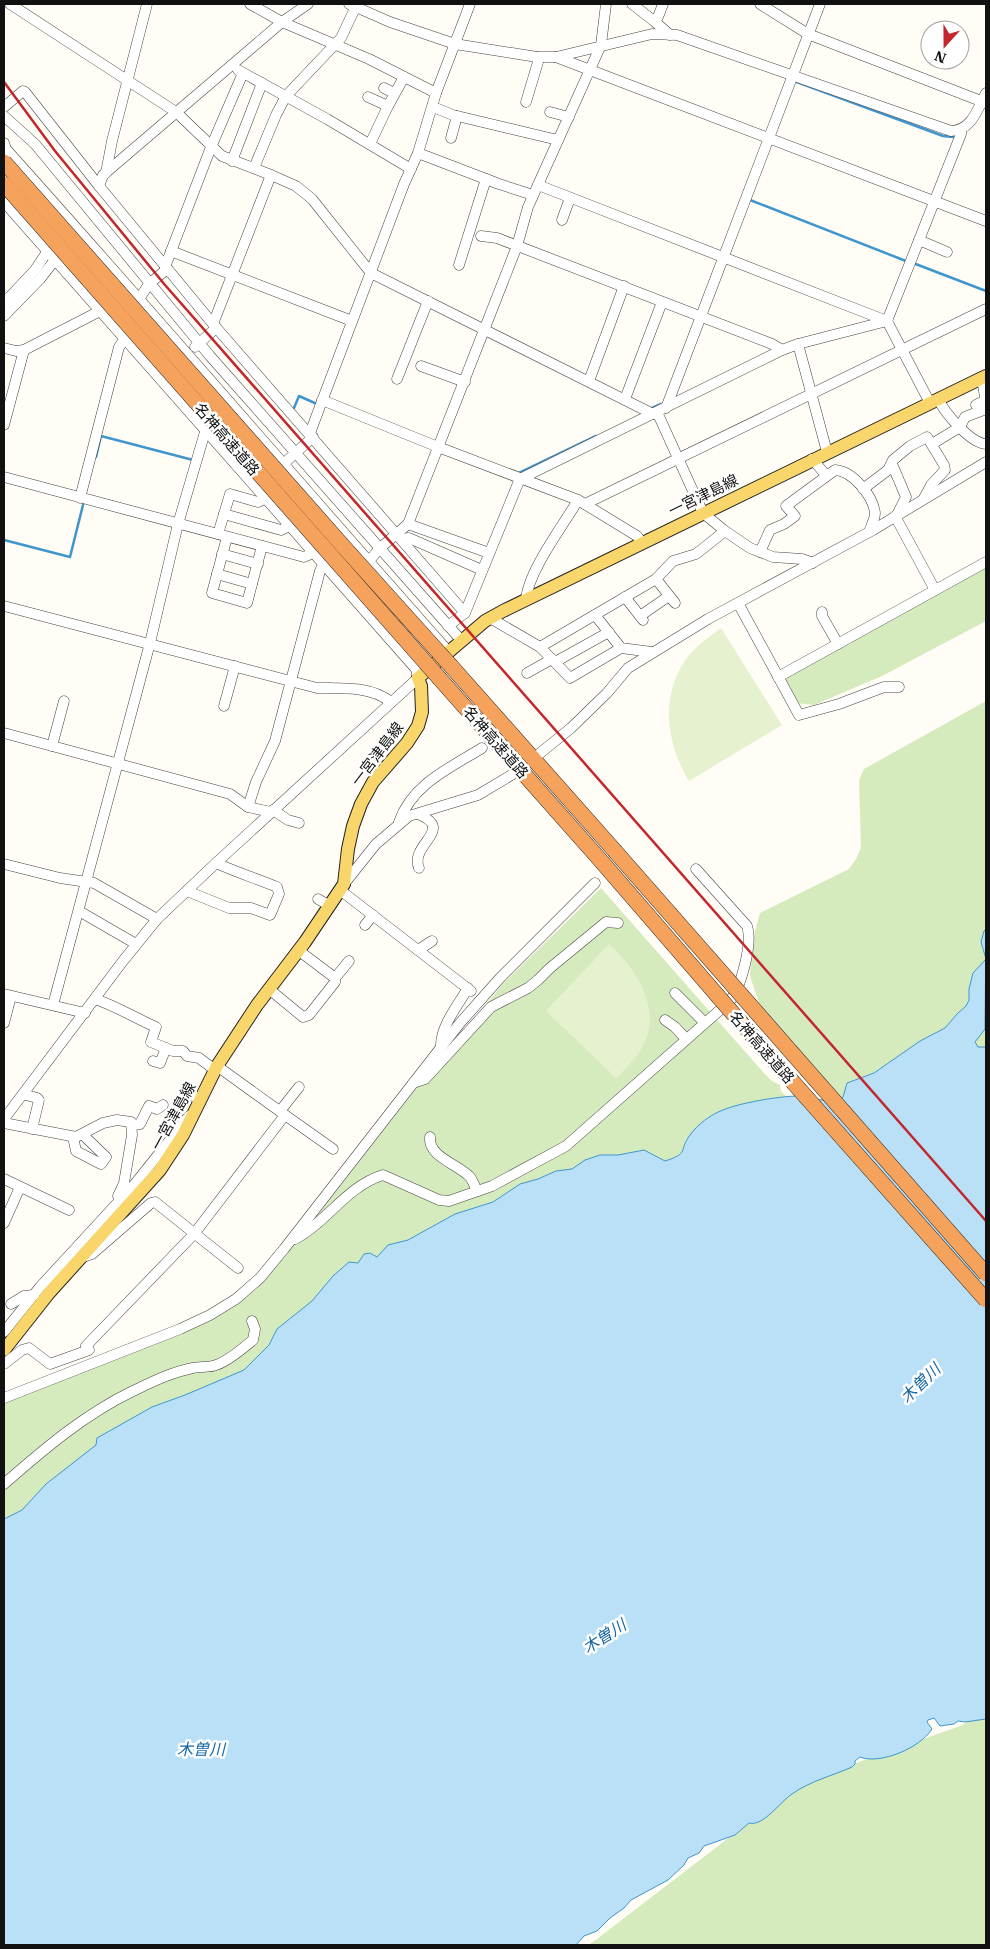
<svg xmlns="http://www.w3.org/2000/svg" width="990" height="1949" font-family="'IBM Plex Serif','Noto Sans JP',serif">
<rect width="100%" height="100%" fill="#fffdf5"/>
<g fill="#d5ebbd">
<polygon points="986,564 986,621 882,676 814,705 795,703 781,678"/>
<polygon points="986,701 986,929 984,931 982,949 986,954 986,959 973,973 969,989 969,1000 966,1006 957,1014 945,1028 920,1041 903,1055 879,1069 840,1100 763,1015 750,976 752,943 760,913 849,869 856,859 861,848 859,780 864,769"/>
<polygon points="601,888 763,1072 772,1081 780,1085 781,1091 792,1103 693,1153 415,1237 382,1254 257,1361 4,1533 4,1403 182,1334 214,1319 239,1304 263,1282 288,1253 444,1053 504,983"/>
<polygon points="986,1009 986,1047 978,1047 975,1042 985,1029"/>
<polygon points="986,1712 986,1945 589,1945 800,1783 960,1726"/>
</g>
<g fill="#e6f2cf">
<path d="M721,628l61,97 -93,56c-22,-36 -29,-82 -5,-119 9,-14 24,-24 37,-34z"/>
<path d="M609,944c24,21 51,61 37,95 -6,15 -18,28 -30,39l-70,-67z"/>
</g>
<path fill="#b9e0f7" stroke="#3f96cf" d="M986,929l-1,100 -10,13 3,5h8v672l-21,3 -7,-1 -4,3 -14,2 -6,-8 -6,2 -1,2 5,7c-12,19 -52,36 -72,28l-5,4v3l-3,3c-20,9 -42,14 -60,27 -12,8 -29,33 -43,29l-14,12 -31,11 -5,7 -11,5 -4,7 -16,15 -37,20 -7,8 -14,10 -13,13 -13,5 -8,9h-572v-426l18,-9 24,-26 50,-39 1,-7 55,-31 33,-12 59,-25 25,-25 8,-16 35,-28 21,-25 16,-14 9,1 6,-9 6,-1 7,4 11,-12 20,-5 47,-26 38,-12 27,-18 18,-5 18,-8 16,-2 13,-9 15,-5h18l26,-5 21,11c25,-8 13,-10 25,-26 8,-11 20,-20 33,-25 16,-7 57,-14 75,-14 13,1 29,7 42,4l3,-3 4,-14 27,-10 46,-32 25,-13 12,-14 9,-8 3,-6v-11l4,-16 13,-14 -5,-17 3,-11z"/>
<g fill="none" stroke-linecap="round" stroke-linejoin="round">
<g stroke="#3f96cf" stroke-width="2.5">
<polyline points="794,81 943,136 953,137"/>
<polyline points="750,200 906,261"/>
<polyline points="913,263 986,291"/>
<polyline points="294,408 299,396 317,404"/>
<polyline points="652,408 661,404"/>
<polyline points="96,457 101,436 193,460"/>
<polyline points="519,473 596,436"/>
<polyline points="4,540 70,557 84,501"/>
</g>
<g stroke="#444" stroke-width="11">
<g id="minor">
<polyline points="10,4 176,112 222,156 271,175 296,186 312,199 371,273 653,414"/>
<polyline points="250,4 282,22 369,59 436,93"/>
<polyline points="308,4 282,22 103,175 99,186 213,324 465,613 519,481 522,478 782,350 798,344 887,321 961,134 961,131"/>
<path d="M349,4l41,18 65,22 82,13h19l96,-23 25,1 274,96c21,-1 26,-21 35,-38"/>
<polyline points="632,4 654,21"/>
<polyline points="663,4 658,17 654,21 670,35"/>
<polyline points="760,4 808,34 986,103"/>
<polyline points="556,57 986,221"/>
<polyline points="238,70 327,119 411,169"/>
<polyline points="384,88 394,93"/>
<polyline points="368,97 388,106"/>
<polyline points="526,102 538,62 537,57"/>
<polyline points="4,107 23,91 25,92 99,186"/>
<polyline points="433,107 453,115 558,140"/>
<polyline points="550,112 569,117"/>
<polyline points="4,116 35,144 210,356 461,640"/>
<polyline points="451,138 457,116"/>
<path d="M4,143l2,6c149,166 294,335 442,502"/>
<polyline points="370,144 388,106 404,77"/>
<polyline points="418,153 499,184 533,195"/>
<polyline points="232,161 262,83"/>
<polyline points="254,168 276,115 286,96 341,38 357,4"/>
<polyline points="106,173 112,141 147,4"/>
<polyline points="538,185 887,321 930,403"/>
<polyline points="4,202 416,669 418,678 216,863 157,919 123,961 4,1119"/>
<polyline points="562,220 570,198"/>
<polyline points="481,236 497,238 772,344 782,350"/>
<polyline points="919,240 947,252"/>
<polyline points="171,251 352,321"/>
<polyline points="459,265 486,179"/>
<polyline points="165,267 211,147 243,73"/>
<polyline points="139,299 149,284 167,269"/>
<polyline points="4,303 35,270 47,252"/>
<polyline points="4,316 40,279 54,261"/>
<polyline points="213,324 271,175"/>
<polyline points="798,344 827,452"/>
<polyline points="195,347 216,328"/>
<polyline points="4,348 16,351 24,350 100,311"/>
<polyline points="421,366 465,382"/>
<polyline points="982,378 986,404"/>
<polyline points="397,379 428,301"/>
<polyline points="589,381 624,286"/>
<polyline points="625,399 662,302"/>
<path d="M938,399c7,14 32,44 48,45"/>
<polyline points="322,400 438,447 578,500 637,536 642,543"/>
<polyline points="976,405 986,400"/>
<polyline points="666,408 820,4"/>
<polyline points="657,412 703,513 725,531 750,548 773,557 802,559 813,563"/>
<polyline points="4,425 24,350"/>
<polyline points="310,433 404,184 418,153 436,93 470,4"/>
<polyline points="932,444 960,427 965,417 986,409"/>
<polyline points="812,459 826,475"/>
<polyline points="892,464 906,497 897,515"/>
<polyline points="279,468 313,437"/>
<polyline points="4,477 304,557 313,553"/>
<polyline points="863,489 888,470 893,460 910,446 927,437 944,465 945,470 931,485 924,498"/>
<polyline points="80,498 119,347 124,340"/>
<polyline points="585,504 986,309"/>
<polyline points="224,514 281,530 289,526"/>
<polyline points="895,516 935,590"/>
<polyline points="408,524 489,553"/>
<polyline points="218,534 230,494 258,502 264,499"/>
<polyline points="227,537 212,593 247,603 262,546"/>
<polyline points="402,539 409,538 482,570"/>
<path d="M760,552l10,-22 14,-6 11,-8 -9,-10 49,-36c18,1 38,26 40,43 0,6 -4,13 -6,19"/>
<polyline points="222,554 258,564"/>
<polyline points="369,561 379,549 408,524 517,246 528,207 601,45 606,4"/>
<polyline points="217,574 252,584"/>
<polyline points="656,579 675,603"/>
<polyline points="625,597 643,620"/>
<path d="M526,600c2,-29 37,-74 52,-100"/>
<polyline points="738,603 799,715 839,704 884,687 899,687"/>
<path d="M4,606l313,82c24,0 54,-2 74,14"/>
<polyline points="822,612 822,616 838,644"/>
<polyline points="595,615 621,648 652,652"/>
<polyline points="640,616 669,596"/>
<polyline points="490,618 540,647"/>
<polyline points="448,626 465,613"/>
<polyline points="621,648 570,678 540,647 656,579 673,561 696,554 725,531"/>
<polyline points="555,662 609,632"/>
<polyline points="527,673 552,659"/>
<polyline points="778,677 986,562"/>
<polyline points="224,706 235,666"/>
<polyline points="4,733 230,794 248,807 271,812"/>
<polyline points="52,746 64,701"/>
<polyline points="539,754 571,728 607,693 628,668 708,619 873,530 986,462"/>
<polyline points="248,807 256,782 275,741 320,571 323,565"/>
<polyline points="273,810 288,820 299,823"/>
<path d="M418,814c38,16 -9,30 1,54"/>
<path d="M399,822c13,-38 51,-54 83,-74"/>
<polyline points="4,864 60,878 94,883 157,919"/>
<polyline points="344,884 376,844 409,816 478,795 513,774"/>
<polyline points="340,890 471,991"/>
<path d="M187,891l42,17h22l19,7 9,-21 -2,-7c-20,-8 -41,-15 -61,-24"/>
<polyline points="318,899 330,906"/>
<polyline points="79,911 136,944"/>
<polyline points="365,925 373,915"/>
<polyline points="418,950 432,941"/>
<polyline points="335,978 349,961"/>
<polyline points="269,989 303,1017 309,1015 335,982 335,978 298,950"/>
<polyline points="675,993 704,1022"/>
<polyline points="4,994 85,1013"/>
<path d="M95,999c21,7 40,19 61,28l-5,15 22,9h10l4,5 12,2 16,12"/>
<polyline points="53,1005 150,643 178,524 205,432"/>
<polyline points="665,1020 675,1027 686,1039"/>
<polyline points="4,1023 11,996"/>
<path d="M441,1045c0,-19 17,-40 27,-57"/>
<polyline points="153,1061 160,1063 166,1048"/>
<polyline points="413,1083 425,1079 491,1007 528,988 538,980 550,968 606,922 618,923"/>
<polyline points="186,1090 200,1101"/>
<polyline points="23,1094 37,1098 39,1100 32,1129"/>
<polyline points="280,1111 299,1087"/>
<polyline points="285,1115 333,1149"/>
<polyline points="4,1123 76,1137 103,1123 117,1120 131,1122 132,1135 124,1183 118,1196"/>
<polyline points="132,1125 140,1124 149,1106 157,1109 163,1105"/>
<polyline points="73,1137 76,1151 101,1164 106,1157 82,1134"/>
<path d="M430,1137c-2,20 28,27 40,40 3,4 5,10 7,14"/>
<polyline points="4,1179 69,1210"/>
<polyline points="4,1223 20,1187"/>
<path d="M295,1239c32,-17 52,-53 88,-64l56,25 10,1 43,-15 74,-40 164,-145c11,-14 23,-58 17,-75l-51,-57"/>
<polyline points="83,1257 92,1254 151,1203 155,1202 238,1268"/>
<polyline points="11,1304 24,1296 34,1295"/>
<polyline points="4,1332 40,1287 134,1185 189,1116"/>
<polyline points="4,1364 22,1350 29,1348 50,1364 89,1350 86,1346 194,1234 285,1115 217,1066"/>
<polyline points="4,1398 180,1329 210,1315 236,1299 260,1278 284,1249 460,1023 500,978 595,883"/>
<path d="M4,1484c40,-35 81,-70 129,-93 19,-9 39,-19 60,-23 7,-2 16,0 23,-3 13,-4 27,-17 37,-25l2,-11 -3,-8"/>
</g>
</g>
<g stroke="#222" stroke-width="14">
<polyline id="major" points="4,1350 49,1293 160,1170 183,1135 217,1066 257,1005 305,942 344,884 348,849 353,826 361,804 373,782 407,743 418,726 422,712 421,686 418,678 485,621 503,611 986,376"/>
</g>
<g stroke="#222" stroke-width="16">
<g id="highway">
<polyline points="451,666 614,850"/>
<polyline points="440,679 602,862"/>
</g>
</g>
<use href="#minor" stroke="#fff" stroke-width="10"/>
<use href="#major" stroke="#f9d66b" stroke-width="12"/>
<use href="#highway" stroke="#f5a25d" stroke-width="15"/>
<polyline stroke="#c4262e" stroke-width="2.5" points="4,82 55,151 165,285 986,1221"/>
<g stroke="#222" stroke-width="16" stroke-linecap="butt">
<g id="highway-bridge">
<polyline points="4,162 343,546 451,666"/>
<polyline points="4,184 440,679"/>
<polyline points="614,850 986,1274"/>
<polyline points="602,862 768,1054 986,1300"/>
</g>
</g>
<use href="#highway-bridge" stroke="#f5a25d" stroke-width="15"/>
</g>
<g text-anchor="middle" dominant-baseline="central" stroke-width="5" stroke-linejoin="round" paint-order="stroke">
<g font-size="15" fill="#111" stroke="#fff">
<text transform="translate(227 439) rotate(49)">名神高速道路</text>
<text transform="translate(703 495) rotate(-26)">一宮津島線</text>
<text transform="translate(496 742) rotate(49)">名神高速道路</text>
<text transform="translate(377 754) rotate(-53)">一宮津島線</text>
<text transform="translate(762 1047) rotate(49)">名神高速道路</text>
<text transform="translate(173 1116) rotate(-61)">一宮津島線</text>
</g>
<g font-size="16" font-style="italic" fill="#1768a6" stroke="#fff">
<text transform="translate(920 1383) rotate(-44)">木曽川</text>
<text transform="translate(604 1636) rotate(-33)">木曽川</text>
<text x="201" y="1749">木曽川</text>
</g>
</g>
<rect width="990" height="1949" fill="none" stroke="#111111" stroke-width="10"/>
<g transform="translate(945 45) rotate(201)"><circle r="24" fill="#ffffff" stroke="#a0a0a0"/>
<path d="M0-4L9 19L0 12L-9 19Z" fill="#c4262e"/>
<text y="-8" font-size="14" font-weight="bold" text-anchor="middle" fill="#111111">N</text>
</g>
</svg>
